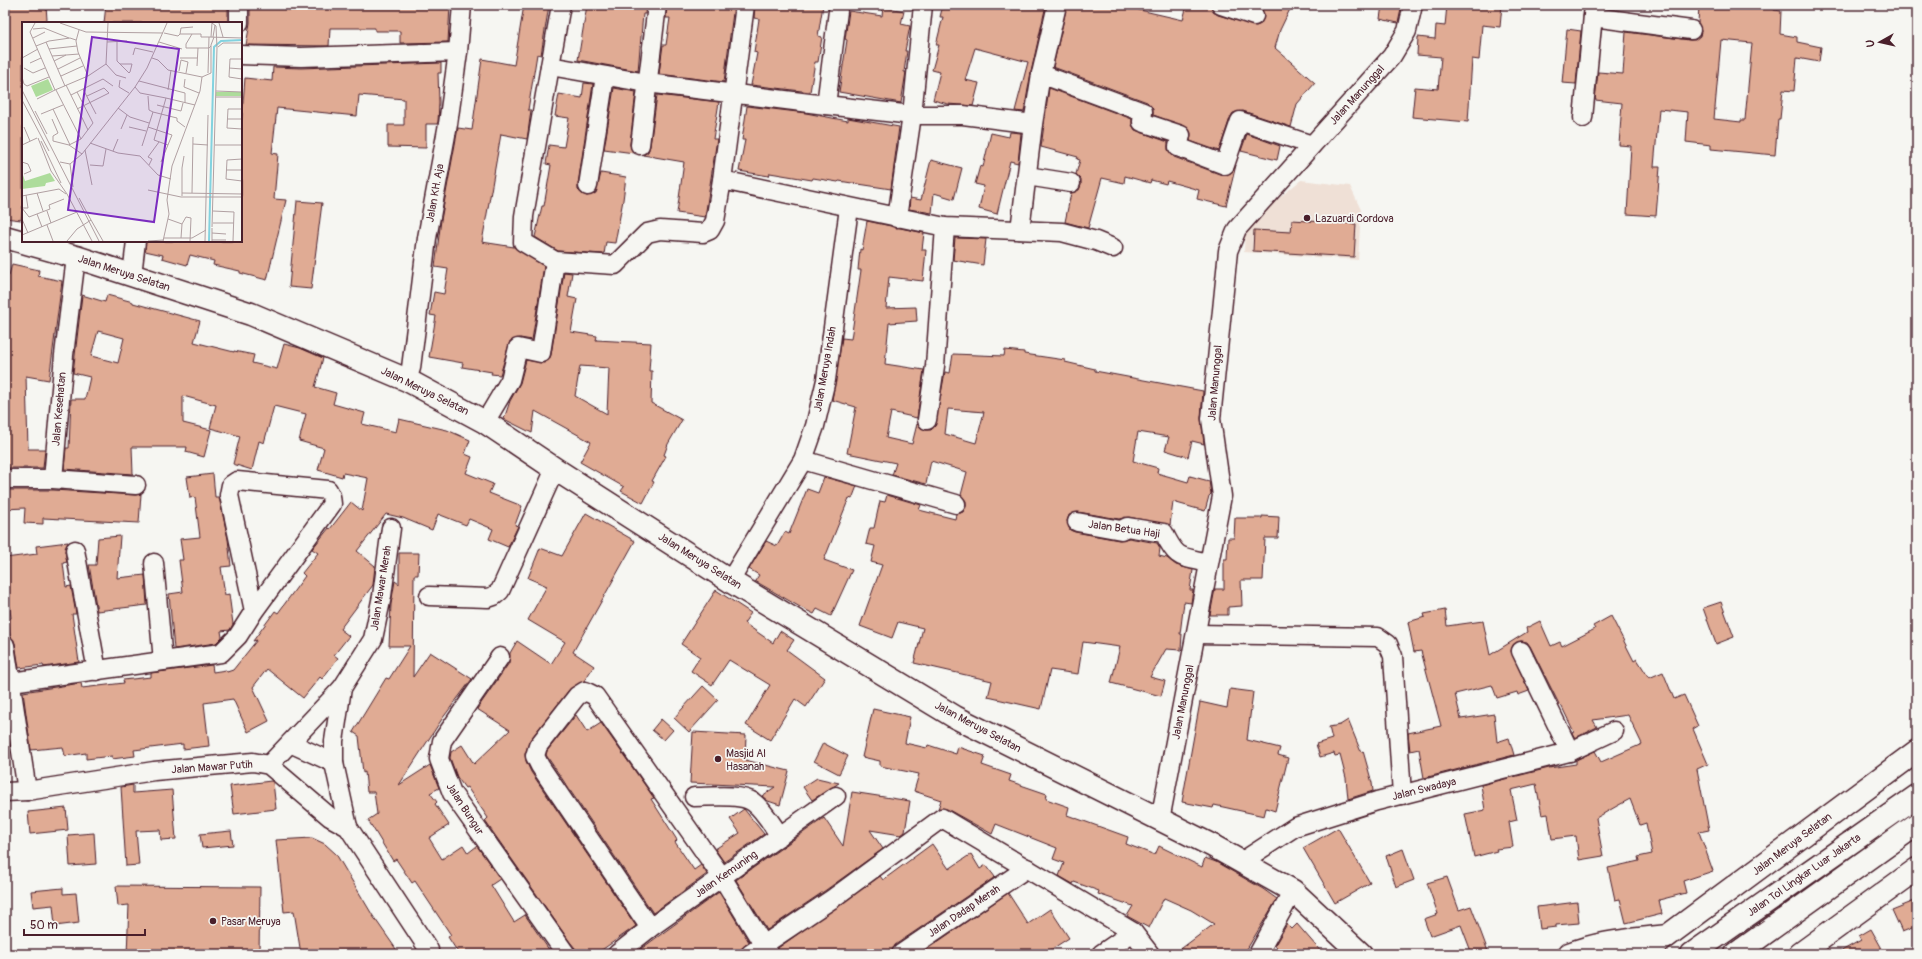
<svg xmlns="http://www.w3.org/2000/svg" width="1922" height="959" font-family="Pangolin,sans-serif">
<rect width="100%" height="100%" fill="#f6f6f2"/>
<filter id="ink" filterUnits="userSpaceOnUse"><feTurbulence type="fractalNoise" baseFrequency=".025" numOctaves="2"/><feDisplacementMap in="SourceGraphic" scale="8" xChannelSelector="R" yChannelSelector="G"/><feConvolveMatrix kernelMatrix="1 2 1 2 8 2 1 2 1" color-interpolation-filters="sRGB"/></filter>
<g filter="url(#ink)">
<polygon fill="#efe0d6" points="1301,180 1350,186 1361,210 1358,260 1244,252 1245,226"/>
<g fill="#e0ab94" stroke="#4a1f2b" fill-rule="evenodd">
<polygon points="5,5 46,5 47,20 23,23 23,203 21,220 5,218 5,40 7,40"/>
<polygon points="106,5 228,5 228,23 104,23"/>
<polygon points="250,5 450,5 448,42 400,43 400,31 375,31 375,28 330,28 329,46 246,45 250,23"/>
<polygon points="524,5 549,5 541,55 537,54 528,110 531,110 528,133 527,139 501,134 482,242 514,247 544,266 532,340 520,338 510,341 500,375 491,374 492,372 462,367 463,363 429,357 436,316 430,315 434,292 444,294 448,269 435,267 441,220 458,128 472,130 482,59 514,65"/>
<polygon points="587,5 646,5 645,14 643,14 638,71 578,60"/>
<polygon points="667,5 734,5 724,82 659,74 663,45 666,45 670,18 666,18"/>
<polygon points="755,5 823,5 818,36 822,37 818,62 815,62 810,92 751,85 757,53 754,52 759,19 754,18"/>
<polygon points="943,5 1046,5 1031,72 1024,112 1015,111 1028,62 975,48 965,80 979,83 973,106 948,104 933,100 940,72 932,70 939,45 936,45 943,17 940,17"/>
<polygon points="1067,5 1118,5 1183,20 1187,5 1211,5 1213,12 1218,15 1256,26 1261,24 1264,14 1262,9 1254,5 1292,5 1280,30 1275,48 1315,83 1297,104 1291,127 1243,111 1233,113 1230,118 1219,151 1190,141 1191,133 1188,128 1153,115 1153,108 1147,102 1053,67"/>
<polygon points="1382,5 1402,5 1398,23 1380,19"/>
<polygon points="1447,5 1502,5 1500,27 1482,25 1479,60 1472,59 1468,122 1412,117 1415,87 1438,89 1441,57 1417,55 1418,37 1435,39 1436,25 1445,26"/>
<path d="M1699,5h75v5l7,1 -1,23 17,3v5l24,5 -2,15 -22,-4 -3,33 -11,-1 -3,29h-2l-3,36 -64,-6v-4l-25,-3 2,-30 -29,-3 -5,58h6l-4,49 -29,-2 4,-68 -12,-1 3,-42 -27,-3 3,-28 25,2 3,-42 64,8h5l5,-4 1,-5 -3,-8zM1721,40l31,3 -7,77h-4v2l-27,-3z"/>
<polygon points="883,7 904,11 901,24 910,26 905,51 907,51 904,72 906,72 901,103 839,92 847,40 845,39 849,11 882,16"/>
<polygon points="1567,29 1581,31 1576,84 1562,83"/>
<polygon points="441,63 441,73 438,73 439,102 438,122 437,124 426,124 426,148 388,147 388,125 404,125 404,99 359,95 357,116 277,108 272,153 278,154 274,199 286,200 267,280 240,273 240,271 213,265 214,261 190,255 187,265 162,258 163,255 145,251 146,241 241,241 241,127 245,78 272,81 273,67 301,68"/>
<polygon points="584,83 593,84 578,184 578,190 582,194 587,196 596,193 601,173 626,177 623,200 615,243 606,242 604,254 558,251 535,237 542,206 544,206 551,165 546,164 549,145 564,147 569,118 555,116 559,94 582,98"/>
<polygon points="614,88 636,92 630,144 631,149 634,153 604,149"/>
<polygon points="1049,88 1132,119 1132,125 1135,130 1168,142 1168,150 1174,157 1222,175 1231,173 1236,165 1226,206 1197,199 1199,190 1167,181 1166,184 1151,180 1150,183 1125,176 1124,183 1102,178 1088,228 1065,222 1071,193 1079,190 1081,185 1081,179 1076,174 1080,160 1077,159 1078,157 1041,147"/>
<polygon points="657,95 719,102 713,139 717,139 705,217 677,213 684,162 643,155 648,152 650,146"/>
<polygon points="747,106 806,113 848,121 848,118 899,127 891,189 839,181 838,182 813,178 812,180 770,173 769,176 739,171 745,140 742,140"/>
<polygon points="1010,132 1021,133 1018,163 1010,161 997,214 979,209 984,186 975,184 980,166 983,167 991,133 1009,137"/>
<polygon points="1247,134 1280,146 1277,160 1241,151"/>
<polygon points="931,160 962,168 954,199 934,193 932,213 909,209 910,198 921,200"/>
<polygon points="297,201 322,203 311,289 289,287"/>
<polygon points="1292,220 1356,224 1354,257 1253,251 1254,230 1291,232"/>
<path d="M867,221l57,12 -2,17h4l-3,31 -34,-4 -3,31 30,-1 1,14 -28,2 -4,41 39,6 -7,48 -26,-6 -5,26 26,6 5,-20 4,4 5,2h5l4,-4 10,-54 5,1 3,-19 51,2 1,-6 19,2v2l41,6v2l30,7v2l108,20 -2,27 3,26 -12,-3 -4,16 -23,-7 4,-13 -31,-5 -5,29 25,7 -1,5 31,9 2,-6 19,5 2,13 -2,2 -4,15 -32,-9 -3,23 -41,-8 -10,2 -41,-7 -9,3 -2,6 3,9 5,2 44,8 10,-2 28,5 3,5 -1,8 8,2 9,7 17,5 -3,20h3l-2,13 -7,-1 -4,32h2l-1,16 -15,-1 -16,28 15,4 -4,15 -50,-13 9,-36 -37,-5 -5,32 -28,-4 -9,39 -53,-12 4,-16 -78,-18 9,-35 -25,-6 -6,16 -32,-12 22,-61 -11,-3 4,-16 -9,-2 4,-16h4l6,-27 5,1 2,-7 34,10 -2,5 36,9 1,-5 7,-2 3,-5v-6l-5,-6 6,-23 -36,-11 -5,23 -34,-9 4,-12 -49,-10 9,-46 -24,-7 10,-62 9,1 10,-69h-3l2,-21 2,1zM948,409l36,3 -8,31 -31,-9z"/>
<polygon points="955,238 986,239 983,265 953,260"/>
<polygon points="12,264 39,270 38,276 62,281 49,380 26,376 28,449 45,449 43,468 5,468 5,274 9,275"/>
<path d="M564,272l8,1 -4,24 9,2 -6,33 26,4 -1,4 55,3 -2,28h3l-1,32 31,17 -14,24 -4,11 2,1 -14,25 2,1 -11,21 -22,-12 3,-4 -44,-25 11,-20 -56,-31 -3,22 -28,-14 6,-18 10,-18 6,-23 18,3 5,-3 2,-5zM580,366l29,2 -2,46 -32,-18z"/>
<path d="M82,295l23,7 2,-7 26,7v1l67,18 -6,21 40,10v-1l20,4 -2,8 25,6 7,-25 16,4 23,10 -8,29 21,6 -3,11 32,9 -3,11 34,8 3,-13 48,11 23,10 -5,14 7,3 -6,16 27,11 -4,9 33,13 -7,19 3,1 -10,21 -19,-8 4,-10 -24,-10 -3,6 -28,-11 -6,16 -29,-12 -17,-4 -29,37 18,15 -2,19 -33,44 9,7 -15,19 4,3 -16,21 -2,-2 -17,21 -36,-29 -14,18 16,34 -21,11 -15,-33 -29,4 5,43 -26,3v-5l-49,6 1,6 -23,3v-3l-26,3v-6l-21,3 -2,-9 -32,3 -8,-58 58,-9 1,5 42,-5 -1,-3 28,-3v-4l61,-8 1,7 13,-2 1,2 6,-2 24,-30 -4,1 22,-30 3,2 27,-37 -3,-3 16,-20 -6,-4 17,-21 1,1 21,-27 11,9 6,-33 -25,-5 -1,4 -24,-7 6,-22 -25,-7 7,-27 -32,-8 -10,37 -5,-2 -7,29 -19,-6 7,-28 -30,-8 6,-23 -33,-9v27l28,7 -7,27 -18,-5 1,-5h-55l1,27 -69,-5 2,-21h3l2,-49h14l5,-22 -17,-4zM98,331l26,7 -6,25 -27,-7z"/>
<polygon points="213,474 215,497 219,497 228,539 231,566 221,567 225,595 229,594 233,624 230,630 221,631 222,637 216,643 174,649 169,594 183,592 179,560 183,560 180,539 200,537 195,497 190,498 187,477"/>
<polygon points="824,477 857,486 852,499 849,498 824,560 852,570 831,616 817,609 814,614 800,607 755,581 759,575 749,569 766,541 777,546 785,532 789,534 807,489 818,493"/>
<polygon points="5,490 53,490 135,495 141,494 139,523 43,518 43,524 24,523 25,508 5,509"/>
<polygon points="586,513 635,541 573,652 594,666 584,681 569,690 530,740 525,754 526,761 531,772 636,926 596,954 580,954 570,942 485,821 488,818 467,787 465,788 457,777 450,758 451,752 462,745 474,764 510,730 477,709 509,663 510,653 517,641 551,664 565,642 528,620 547,586 528,578 540,548 562,556"/>
<polygon points="1262,516 1279,517 1278,538 1265,538 1263,580 1241,580 1242,606 1228,607 1228,615 1210,615 1215,589 1224,589 1224,559 1227,559 1228,538 1234,538 1235,518 1262,518"/>
<polygon points="120,536 117,578 145,575 147,605 97,611 89,565 96,565 98,538"/>
<polygon points="68,542 65,551 67,562 63,563 66,587 71,586 76,614 72,614 79,662 44,667 43,665 19,668 15,643 10,636 8,619 11,618 7,585 5,585 5,558 37,554 36,546"/>
<polygon points="399,553 419,553 418,575 414,575 413,677 430,652 472,679 442,719 399,785 430,765 439,788 430,793 437,802 435,804 449,825 429,838 442,859 463,845 468,853 477,846 500,879 491,885 514,922 525,915 552,954 459,954 448,937 451,935 415,881 412,883 396,859 393,861 368,820 377,814 374,792 367,792 365,772 363,773 359,736 353,732 386,678 389,679 410,646 389,646 391,604 395,581 399,584"/>
<polygon points="716,590 751,613 744,623 773,643 780,631 794,640 787,650 825,678 806,707 795,699 770,740 746,725 770,685 729,660 712,685 691,671 700,657 681,644"/>
<polygon points="1721,602 1734,637 1716,644 1703,608"/>
<polygon points="1445,610 1447,626 1483,621 1490,655 1527,632 1526,628 1540,621 1551,646 1560,642 1562,646 1595,629 1593,626 1611,616 1634,661 1637,659 1649,678 1663,672 1674,699 1684,695 1698,726 1693,729 1708,764 1697,769 1709,830 1699,832 1713,871 1683,881 1686,893 1659,900 1662,914 1626,923 1620,899 1615,900 1608,868 1639,861 1638,857 1652,854 1646,823 1640,825 1630,799 1617,806 1596,818 1603,856 1579,860 1576,836 1552,839 1548,814 1542,815 1536,784 1511,790 1517,820 1509,822 1513,847 1496,849 1497,851 1474,857 1465,814 1485,810 1481,785 1549,768 1576,764 1576,760 1595,751 1601,762 1642,744 1628,715 1593,720 1597,727 1575,738 1572,733 1574,732 1561,705 1560,706 1530,646 1527,642 1521,641 1513,645 1511,651 1529,691 1518,695 1517,692 1497,698 1492,685 1455,694 1461,719 1494,714 1497,742 1509,738 1514,755 1424,778 1419,749 1410,751 1408,733 1441,726 1421,651 1414,652 1408,622 1425,617 1424,614"/>
<polygon points="703,686 718,700 689,732 674,718"/>
<polygon points="1230,689 1253,692 1247,740 1280,748 1278,755 1288,758 1275,811 1266,808 1264,816 1214,805 1213,808 1182,802 1200,702 1227,708"/>
<polygon points="873,709 910,717 905,743 927,748 928,745 956,754 958,747 985,756 982,765 1011,775 1009,781 1047,794 1046,799 1069,807 1067,815 1128,837 1126,844 1155,855 1159,846 1202,867 1205,858 1216,862 1263,889 1277,899 1244,954 1174,954 1214,924 1191,910 1164,898 1149,928 1127,916 1133,906 1098,894 1099,891 1074,882 1073,884 1059,876 1064,863 1053,859 1057,848 996,824 992,834 947,809 938,809 941,800 914,791 919,774 880,766 880,761 862,757"/>
<polygon points="5,715 11,753 5,753"/>
<polygon points="576,715 587,732 601,723 654,798 651,799 677,840 675,842 694,870 701,865 707,874 653,913 546,755 547,751"/>
<polygon points="661,719 673,730 664,740 652,730"/>
<polygon points="1348,720 1361,752 1363,751 1372,783 1373,791 1348,799 1346,778 1340,755 1335,756 1334,753 1320,757 1316,744 1332,739 1329,727 1340,725"/>
<polygon points="693,732 746,735 745,760 789,771 780,805 768,801 762,796 775,787 690,783"/>
<polygon points="823,743 848,756 839,774 814,761"/>
<polygon points="817,778 839,783 812,800 803,787"/>
<polygon points="271,781 273,782 276,809 234,814 230,786"/>
<polygon points="133,785 133,793 172,790 176,839 161,840 160,830 136,831 139,865 126,866 121,787"/>
<polygon points="852,792 910,801 905,832 901,835 870,830 883,849 826,890 767,930 736,880 824,818 843,846"/>
<polygon points="66,808 68,830 30,834 28,812"/>
<polygon points="744,809 764,834 724,862 715,849 740,833 730,819"/>
<polygon points="1338,828 1370,883 1335,903 1303,848"/>
<polygon points="231,831 233,845 202,848 200,834"/>
<polygon points="94,833 96,864 70,866 68,835"/>
<polygon points="312,838 325,844 336,854 373,916 396,949 389,954 301,954 294,911 284,912 276,840"/>
<polygon points="932,844 949,869 971,854 980,869 986,865 995,877 895,945 891,954 779,954 778,948 880,876 883,880"/>
<polygon points="1403,849 1414,880 1396,887 1386,856"/>
<polygon points="1447,877 1459,910 1471,906 1489,954 1472,954 1461,925 1430,936 1424,919 1438,914 1427,883"/>
<polygon points="116,886 260,887 259,954 127,954 129,905 118,906"/>
<polygon points="63,888 63,894 76,893 79,923 55,926 53,905 33,907 31,891"/>
<polygon points="719,892 749,942 741,949 740,954 634,954"/>
<polygon points="1008,893 1028,924 1050,909 1069,938 1044,954 920,954"/>
<polygon points="1917,900 1917,926 1902,932 1892,910"/>
<polygon points="1577,902 1579,923 1556,925 1556,927 1540,929 1537,907"/>
<polygon points="1287,924 1292,929 1297,924 1323,954 1280,954 1275,945"/>
<polygon points="1871,929 1885,954 1836,954 1861,940 1859,936"/>
</g>
<g fill="none" stroke-linecap="round" stroke-linejoin="round">
<g stroke="#4a1f2b" stroke-width="21">
<g id="minor">
<polyline points="239,5 239,23"/>
<polyline points="561,5 550,66 647,83 826,105 912,115 963,115 1033,124 1041,74 1057,5"/>
<polyline points="745,5 722,180 945,227 1062,232 1096,241 1113,248"/>
<polyline points="1221,5 1254,16"/>
<polyline points="1593,17 1691,30"/>
<polyline points="241,55 301,57 458,52"/>
<polyline points="550,66 524,216 523,242 555,261 615,265 647,233 660,230 703,233 710,230 715,221 722,180"/>
<polyline points="1041,74 1143,112 1142,122 1181,135 1178,147 1225,165 1240,121 1312,145"/>
<polyline points="826,105 838,11"/>
<polyline points="1583,118 1594,5"/>
<polyline points="640,145 657,5"/>
<polyline points="1027,176 1071,183"/>
<polyline points="588,186 605,76"/>
<polyline points="897,218 912,115 923,5"/>
<polyline points="1020,230 1033,124"/>
<polyline points="76,257 64,355 53,479 136,485"/>
<polyline points="132,275 136,241"/>
<polyline points="407,380 411,368 427,238 448,124 458,52 462,5"/>
<polyline points="927,420 935,366 945,227"/>
<polyline points="485,422 510,380 518,348 541,353 555,261"/>
<polyline points="803,460 956,504"/>
<polyline points="5,479 53,479"/>
<path d="M1077,522l44,8 6,-3 37,6c13,27 16,23 44,30"/>
<polyline points="75,550 97,671"/>
<polyline points="154,563 163,661"/>
<polyline points="730,581 803,460 815,426 826,380 849,208"/>
<polyline points="429,596 488,598 494,596 500,591 555,469"/>
<polyline points="1196,634 1378,637 1388,644 1393,656 1402,795"/>
<polyline points="5,645 27,791"/>
<polyline points="1521,651 1570,752"/>
<polyline points="500,657 442,741 439,759 452,793 566,954"/>
<polyline points="11,682 221,653 238,636 254,611 332,504 331,496 328,490 237,481 231,485 229,495 254,611"/>
<polyline points="342,688 334,741 334,763 348,827"/>
<polyline points="290,743 334,763"/>
<polyline points="269,765 342,688 373,639 382,596 391,528"/>
<polyline points="5,792 27,791 154,771 253,762 269,765 330,817 348,827 429,950"/>
<path d="M694,797c15,0 46,-4 59,5 11,8 19,23 27,34"/>
<polyline points="1160,820 1222,496 1211,419 1228,251 1237,229 1392,56 1407,31 1413,5"/>
<polyline points="1241,862 1295,827 1377,801 1569,752 1614,731"/>
<polyline points="650,928 540,766 535,756 538,746 577,696 585,691 595,696 722,877 769,954"/>
<polyline points="617,954 650,928 836,796"/>
<polyline points="750,954 832,899 942,818 1133,932 1150,954"/>
<polyline points="901,954 1027,868"/>
<polyline points="1101,954 1133,932"/>
<polyline points="1258,954 1293,891"/>
</g>
</g>
<g stroke="#4a1f2b" stroke-width="25">
<g id="major">
<polyline points="5,237 76,257 251,314 407,380 485,422 555,469 730,581 955,717 1213,846 1293,891 1361,954"/>
<path d="M1569,954c31,-13 65,-14 98,-18"/>
<polyline points="1643,954 1917,751"/>
<polyline points="1800,954 1917,869"/>
</g>
</g>
<g stroke="#4a1f2b" stroke-width="25">
<g id="highway">
<polyline points="1692,954 1917,796"/>
<polyline points="1736,954 1917,824"/>
</g>
</g>
<use href="#minor" stroke="#f6f6f2" stroke-width="18"/>
<use href="#major" stroke="#f6f6f2" stroke-width="22"/>
<use href="#highway" stroke="#f6f6f2" stroke-width="22"/>
</g>
</g>
<g fill="#4a1f2b" stroke="#f6f6f2" stroke-width="1.5">
<circle cx="1307" cy="218" r="4"/>
<circle cx="718" cy="759" r="4"/>
<circle cx="213" cy="921" r="4"/>
</g>
<g text-anchor="middle" dominant-baseline="central" stroke-width="3.5" stroke-linejoin="round" paint-order="stroke">
<g font-size="11" fill="#4a1f2b" stroke="#f6f6f2">
<text transform="translate(1357 95) rotate(-48)">Jalan Manunggal</text>
<text transform="translate(435 193) rotate(-80)">Jalan KH. Aja</text>
<text transform="translate(124 273) rotate(18)">Jalan Meruya Selatan</text>
<text transform="translate(825 369) rotate(-80)">Jalan Meruya Indah</text>
<text transform="translate(1215 383) rotate(-85)">Jalan Manunggal</text>
<text transform="translate(425 391) rotate(26)">Jalan Meruya Selatan</text>
<text transform="translate(59 409) rotate(-85)">Jalan Kesehatan</text>
<text transform="translate(1124 529) rotate(8)">Jalan Betua Haji</text>
<text transform="translate(700 561) rotate(32)">Jalan Meruya Selatan</text>
<text transform="translate(381 588) rotate(-81)">Jalan Mawar Merah</text>
<text transform="translate(1183 702) rotate(-79)">Jalan Manunggal</text>
<text transform="translate(978 727) rotate(28)">Jalan Meruya Selatan</text>
<text transform="translate(212 767) rotate(-4)">Jalan Mawar Putih</text>
<text transform="translate(1424 789) rotate(-14)">Jalan Swadaya</text>
<text transform="translate(465 809) rotate(57)">Jalan Bungur</text>
<text transform="translate(1792 844) rotate(-37)">Jalan Meruya Selatan</text>
<text transform="translate(726 874) rotate(-35)">Jalan Kemuning</text>
<text transform="translate(1804 875) rotate(-35)">Jalan Tol Lingkar Luar Jakarta</text>
<text transform="translate(964 911) rotate(-34)">Jalan Dadap Merah</text>
</g>
<g font-size="11" fill="#4a1f2b" stroke="#f6f6f2" text-anchor="start">
<text x="1315" y="218">Lazuardi Cordova</text>
<text x="726" y="753">Masjid Al<tspan x="726" dy="13">Hasanah</tspan></text>
<text x="221" y="921">Pasar Meruya</text>
</g>
</g>
<g transform="translate(22 22)">
<rect width="220" height="220" fill="#f6f6f2"/>
<path d="M26,57l5,11 -17,7 -5,-11zM194,70h26v4h-26zM0,150l3,9 25,-8 5,8 -9,2 -1,3 -23,3z" fill="#addc9b"/>
<path fill="none" stroke="#82d2df" stroke-width="2" d="M187,219l5,-194 7,-6 21,-1"/>
<path fill="none" stroke="#b1a0a2" stroke-width="1" d="M13,1l-5,9 25,58 33,-14 -10,-24 -2,-11 3,-11M38,1l26,9 77,1M197,1l4,14M11,7l11,-1 25,10M142,11l14,3 2,-2h21v3h8l33,1M158,12l1,-6 12,-1M170,12l-6,10v4h23l2,-2M189,15l1,-14 4,3 1,22 -5,179M191,15l2,-12M11,16l12,-6M24,20l19,44M85,20l20,-1M95,20v19l12,12 1,-1 2,-8h-12M137,20l23,7M14,24l13,-5 21,-3 6,2M196,25l5,-4h19M27,27l28,-3M111,33l2,-7 18,4M30,34l14,-1M0,36l16,-9M130,36l6,2 10,10 34,7M158,36h17M220,37h-12l-1,18 13,2M32,39l12,-6 13,-1M8,41l11,-5M84,42l10,11 10,3M175,44l1,-18M2,46l9,5 12,-5M207,46l13,1M36,47l22,-11M157,49l2,-11 7,2 -2,11M186,51l1,-36M39,54l22,-10M66,54l18,-12 2,-41M0,55l2,7 3,2 22,-9M180,55l9,-4v-28l3,-8M163,57l-1,8 15,6M98,58l-1,7 10,6M117,59l46,12v10M44,63l22,45M113,65l5,6 26,5M61,67l13,25M0,68l77,151M34,68l25,49M146,68l3,-20M194,69l26,1M55,70l16,31 -12,16 -12,6 13,9M49,73l32,-16 10,7M126,74l1,14 4,2M194,75h26M15,77l18,-9M0,78l27,51M135,83l24,6 2,-8M96,86l12,9 19,6M31,87l17,36M55,87l32,-16 -5,-5 -17,8M220,87h-14l-1,19 15,1M13,89l12,23M19,92l22,-9M30,97l6,14 -5,3v5l16,4M205,97h15M2,105l6,14M107,105l17,4M126,105l24,8 -11,27M99,107l6,-14M16,116l13,33 16,23 16,30M19,119l20,42M68,121l28,10 22,3 18,19 13,4M171,122l15,1M0,123l15,-7M146,123l-14,-5 12,-42 29,7M193,123h27M120,124l11,-34 24,6v3l8,6M63,128l7,35M91,129l5,-12M220,137l-15,1 -1,19 16,2M0,140l6,2 3,7 -7,3M38,140l10,2 12,-10 53,-67 12,-19 20,-45M48,142l3,23M68,143l13,1 3,-17M127,143l3,-6 -4,-2 11,-15M204,148h16M126,168l33,7h61M15,171l6,18M160,171l60,1M170,171l1,-56M0,174l37,-7 7,5M160,174v-28l2,-12M0,186l7,9 21,-8 -1,-4 15,-6M1,186h5l-2,-13M25,189l4,12M191,189l21,1 -1,29M15,192l5,13M0,197l6,14M146,197l14,5 -1,14M69,198l12,21M191,201h21M61,202l9,17M160,202l4,-7 5,1 -1,23M25,203l6,16M190,211l14,1M0,213l55,-23M142,216h28l14,-8M190,218h14M45,219l10,-12 14,-9 -12,-22M126,219l16,-1M141,219l6,-27 -2,-14 5,-34 28,-75 2,-14M183,219l3,-126M190,219v-13"/>
<path fill="#7b2cbf" fill-opacity="0.15" stroke="#7b2cbf" stroke-width="2" d="M70,15l87,12 -25,173 -86,-12z"/>
<rect width="220" height="220" fill="none" stroke="#4a1f2b" stroke-width="2"/>
</g>
<rect width="1922" height="959" fill="none" stroke="#f6f6f2" stroke-width="20"/>
<rect x="10" y="10" width="1902" height="939" fill="none" stroke="#4a1f2b" stroke-width="1.5" filter="url(#ink)"/>
<g transform="translate(1880 42) rotate(262)" stroke="#f6f6f2" stroke-width="3" paint-order="stroke">
<path d="M0-3L7 15L0 10L-7 15Z" fill="#4a1f2b"/>
<text y="-6" font-size="11" font-weight="bold" text-anchor="middle" fill="#4a1f2b">U</text>
</g>
<path d="M24 929v6h121v-6" fill="none" stroke="#4a1f2b" stroke-width="2"/>
<text x="30" y="929" font-size="12" fill="#4a1f2b" stroke="#f6f6f2" stroke-width="3" paint-order="stroke">50 m</text>
</svg>
